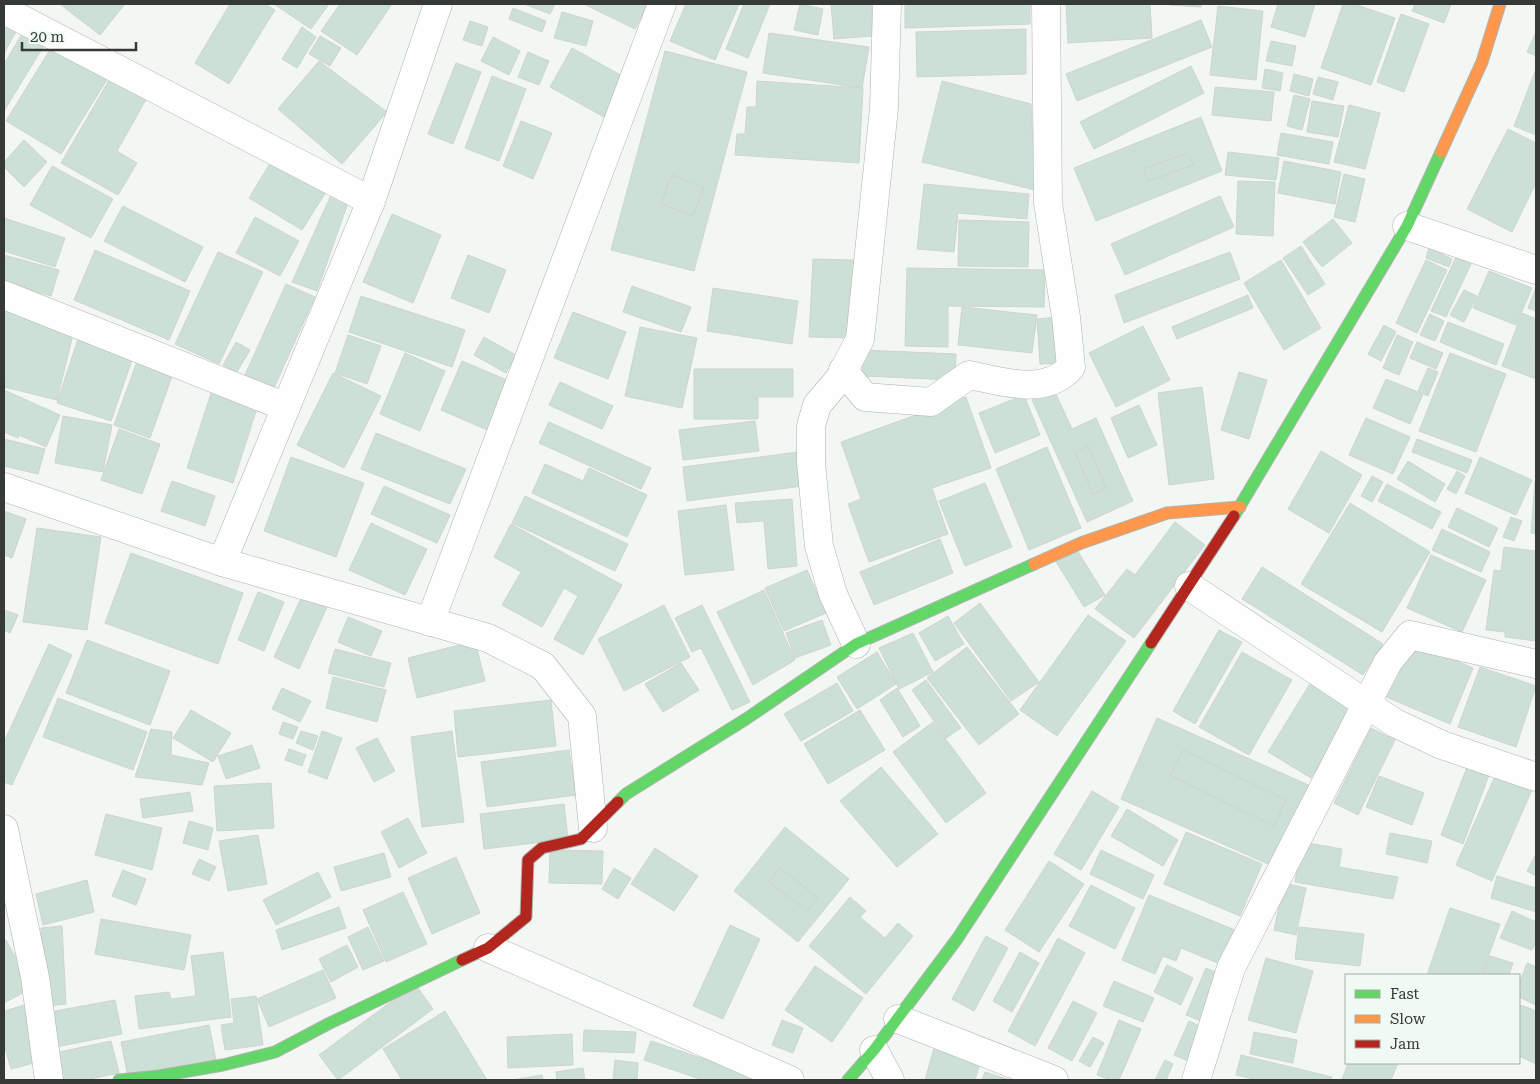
<svg xmlns="http://www.w3.org/2000/svg" width="1540" height="1084" font-family="'Roboto Serif',serif">
<rect width="100%" height="100%" fill="#f2f7f4"/>
<g fill="#cce0d5" stroke="#cfd4d1" fill-rule="evenodd">
<polygon points="60,4 125,4 100,35"/>
<polygon points="230,4 265,4 275,10 229,84 195,63"/>
<polygon points="274,4 329,4 311,29"/>
<polygon points="340,4 392,4 357,55 321,31"/>
<polygon points="524,4 555,4 550,14"/>
<polygon points="584,4 648,4 635,29"/>
<polygon points="686,4 739,4 715,60 670,41"/>
<polygon points="744,4 770,4 748,58 726,49"/>
<polygon points="800,4 823,9 818,35 794,30"/>
<polygon points="831,4 871,4 873,36 834,39"/>
<polygon points="905,4 1030,4 1030,24 905,28"/>
<polygon points="1066,4 1150,4 1152,38 1068,43"/>
<polygon points="1170,4 1201,4 1201,7 1170,5"/>
<polygon points="1278,4 1315,4 1305,37 1271,27"/>
<polygon points="1343,4 1354,4 1395,18 1371,85 1321,68"/>
<polygon points="1415,4 1451,4 1444,23 1412,11"/>
<polygon points="1218,6 1263,11 1256,80 1210,75"/>
<polygon points="513,8 546,21 542,32 509,19"/>
<polygon points="562,12 593,21 586,46 554,38"/>
<polygon points="1401,14 1429,24 1404,92 1377,82"/>
<polygon points="4,20 18,27 4,54"/>
<polygon points="1201,20 1212,47 1077,101 1066,74"/>
<polygon points="470,21 488,27 482,46 463,40"/>
<polygon points="302,27 316,37 297,68 282,59"/>
<polygon points="25,29 46,42 4,111 4,64"/>
<polygon points="1026,29 1026,74 917,77 916,32"/>
<polygon points="1536,32 1536,56 1527,52"/>
<polygon points="769,33 869,47 862,88 763,73"/>
<polygon points="320,36 341,48 330,66 309,54"/>
<polygon points="493,37 520,51 509,75 481,61"/>
<polygon points="56,40 111,73 61,154 6,121"/>
<polygon points="1271,41 1296,46 1292,66 1266,61"/>
<polygon points="572,48 626,78 604,117 550,87"/>
<path d="M665,51l82,21 -53,199 -83,-21zM672,175l32,13 -11,28 -32,-12z"/>
<polygon points="528,52 549,61 539,85 518,77"/>
<polygon points="319,61 387,112 342,164 278,109"/>
<polygon points="456,63 481,72 453,144 428,134"/>
<polygon points="1191,66 1204,93 1094,149 1080,122"/>
<polygon points="1265,69 1283,73 1280,91 1262,88"/>
<polygon points="1536,69 1536,135 1514,126"/>
<polygon points="1294,74 1313,79 1309,96 1290,91"/>
<polygon points="112,75 148,96 117,151 137,163 118,195 61,163"/>
<polygon points="492,76 526,89 499,161 465,148"/>
<polygon points="1318,77 1338,82 1333,100 1313,94"/>
<polygon points="757,81 863,88 859,163 735,155 737,134 745,134 747,107 756,107"/>
<polygon points="942,81 1031,104 1035,190 922,162"/>
<polygon points="1215,87 1274,92 1271,121 1212,115"/>
<polygon points="1294,95 1310,99 1302,130 1287,126"/>
<polygon points="1312,101 1344,106 1338,137 1307,132"/>
<polygon points="1349,105 1380,113 1365,169 1334,162"/>
<path d="M1201,117l21,54 -126,50 -22,-53zM1188,153l5,12 -44,16 -5,-12z"/>
<polygon points="521,121 552,133 533,179 503,166"/>
<polygon points="1508,129 1536,143 1536,183 1512,232 1467,209"/>
<polygon points="1281,133 1333,142 1329,164 1277,155"/>
<polygon points="24,140 47,162 24,187 4,167 4,162"/>
<polygon points="1228,152 1279,158 1276,180 1225,175"/>
<polygon points="1188,153 1193,165 1149,181 1144,169"/>
<polygon points="272,160 326,192 302,230 249,198"/>
<polygon points="1284,161 1341,172 1335,204 1278,193"/>
<polygon points="52,166 113,199 91,238 30,205"/>
<polygon points="1344,174 1365,179 1355,222 1334,217"/>
<polygon points="672,175 704,188 693,216 661,204"/>
<polygon points="1238,181 1275,182 1273,236 1236,234"/>
<polygon points="924,184 1029,194 1027,219 958,213 954,252 917,249"/>
<polygon points="331,195 349,200 317,291 292,282"/>
<polygon points="1220,196 1234,227 1125,275 1111,244"/>
<polygon points="123,206 203,247 185,282 104,241"/>
<polygon points="392,214 441,235 413,303 363,282"/>
<polygon points="255,217 299,241 280,276 236,253"/>
<polygon points="4,218 65,238 55,267 4,251"/>
<polygon points="1333,219 1352,243 1322,267 1303,242"/>
<polygon points="959,220 1029,222 1028,267 958,266"/>
<polygon points="1301,246 1325,284 1308,295 1283,258"/>
<polygon points="1429,248 1452,259 1449,267 1426,258"/>
<polygon points="95,250 190,291 169,340 74,300"/>
<polygon points="218,252 263,272 219,364 175,344"/>
<polygon points="1230,252 1240,279 1124,323 1115,295"/>
<polygon points="4,255 59,270 51,296 4,282"/>
<polygon points="468,255 506,270 489,313 451,298"/>
<polygon points="1456,257 1471,264 1446,317 1431,311"/>
<polygon points="813,259 854,260 850,338 809,337"/>
<polygon points="1281,260 1321,328 1284,350 1244,283"/>
<polygon points="1426,260 1447,270 1417,333 1396,323"/>
<polygon points="907,268 1045,270 1044,307 948,306 948,347 905,346"/>
<polygon points="1489,271 1532,288 1516,325 1473,308"/>
<polygon points="286,284 315,297 273,390 244,377"/>
<polygon points="632,286 691,307 681,332 623,312"/>
<polygon points="1536,287 1536,311 1528,308"/>
<polygon points="713,288 798,301 792,344 707,331"/>
<polygon points="1464,290 1477,296 1464,322 1450,315"/>
<polygon points="1248,295 1253,308 1177,339 1172,327"/>
<polygon points="361,296 465,330 452,367 349,332"/>
<polygon points="962,307 1037,315 1032,353 958,345"/>
<polygon points="4,309 75,326 57,400 4,387 6,379 4,378"/>
<polygon points="573,312 626,332 608,379 554,358"/>
<polygon points="1522,313 1536,319 1536,344 1534,350 1536,351 1536,379 1502,366"/>
<polygon points="1430,314 1444,321 1435,341 1420,335"/>
<polygon points="1058,317 1061,363 1040,364 1037,319"/>
<polygon points="1448,322 1504,344 1496,365 1440,342"/>
<polygon points="1384,325 1396,332 1381,361 1368,354"/>
<polygon points="1143,326 1170,380 1116,407 1089,353"/>
<polygon points="640,327 697,338 682,408 625,396"/>
<polygon points="80,333 135,351 111,421 57,403"/>
<polygon points="348,335 381,346 367,384 335,373"/>
<polygon points="1397,335 1413,342 1399,375 1383,368"/>
<polygon points="484,337 516,355 506,373 474,355"/>
<polygon points="236,342 250,350 237,372 223,365"/>
<polygon points="1417,342 1443,353 1436,369 1410,358"/>
<polygon points="863,350 956,354 955,380 862,376"/>
<polygon points="405,353 445,371 420,431 380,414"/>
<polygon points="1450,353 1506,374 1476,452 1419,431"/>
<polygon points="139,356 175,368 150,438 114,425"/>
<polygon points="462,361 514,383 492,432 441,410"/>
<polygon points="1428,368 1438,372 1428,396 1418,391"/>
<polygon points="694,369 793,369 793,397 758,397 758,419 694,419"/>
<polygon points="1239,372 1267,380 1249,439 1221,430"/>
<polygon points="333,373 381,396 344,468 297,445"/>
<polygon points="1386,379 1423,394 1410,424 1373,408"/>
<polygon points="560,382 613,406 602,429 549,405"/>
<polygon points="213,387 259,402 233,483 187,468"/>
<polygon points="1202,387 1214,479 1169,485 1158,393"/>
<polygon points="4,390 60,415 46,447 19,435 18,438 4,432"/>
<path d="M1054,390l18,39 24,-11 37,83 -46,21 -55,-122zM1088,446l18,42 -13,6 -18,-42z"/>
<polygon points="1024,395 1040,435 995,453 979,413"/>
<polygon points="966,397 991,468 932,488 948,534 869,562 848,504 861,499 841,442"/>
<polygon points="1139,405 1157,445 1128,458 1111,418"/>
<polygon points="63,416 112,425 103,472 55,463"/>
<polygon points="1366,418 1410,437 1393,474 1349,455"/>
<polygon points="755,421 759,451 683,460 679,430"/>
<polygon points="549,422 651,468 641,489 539,443"/>
<polygon points="119,429 160,444 142,494 101,480"/>
<polygon points="376,433 466,469 450,504 361,469"/>
<polygon points="4,439 45,449 38,474 4,466"/>
<polygon points="1417,439 1472,460 1467,473 1412,452"/>
<polygon points="1088,446 1106,488 1093,494 1075,452"/>
<polygon points="1047,447 1081,528 1029,550 996,469"/>
<polygon points="1321,451 1362,475 1329,533 1288,509"/>
<polygon points="798,452 803,486 687,501 683,467"/>
<polygon points="291,457 364,483 336,557 264,531"/>
<polygon points="1480,457 1532,480 1516,515 1465,493"/>
<polygon points="1408,461 1445,484 1435,502 1397,479"/>
<polygon points="545,464 583,481 589,468 647,495 627,537 532,493"/>
<polygon points="1457,471 1465,476 1456,494 1447,489"/>
<polygon points="1372,476 1383,482 1372,502 1361,496"/>
<polygon points="172,481 215,496 205,526 161,511"/>
<polygon points="1535,481 1536,481 1536,534 1531,533"/>
<polygon points="985,483 1012,547 965,566 939,501"/>
<polygon points="1387,484 1441,512 1432,529 1378,501"/>
<polygon points="384,486 450,515 437,543 371,514"/>
<polygon points="525,496 628,544 615,571 512,523"/>
<polygon points="792,499 797,566 768,569 764,521 737,523 735,503"/>
<polygon points="1350,503 1430,552 1382,632 1301,584"/>
<polygon points="726,505 734,570 685,575 678,511"/>
<polygon points="1457,508 1498,528 1489,547 1448,527"/>
<polygon points="4,511 26,519 12,558 4,555"/>
<polygon points="1511,517 1522,521 1514,541 1503,537"/>
<polygon points="1175,522 1205,545 1134,638 1095,609 1127,569 1135,575"/>
<polygon points="371,523 427,549 405,595 349,570"/>
<polygon points="511,524 622,585 583,655 554,639 578,596 564,588 542,627 502,605 521,572 494,557"/>
<polygon points="37,528 101,537 87,630 23,622"/>
<polygon points="1442,529 1490,552 1481,572 1432,550"/>
<polygon points="940,539 953,573 874,605 860,572"/>
<polygon points="1075,547 1105,595 1084,607 1055,560"/>
<polygon points="1504,547 1536,551 1536,641 1505,637 1505,632 1486,630 1494,570 1501,571"/>
<polygon points="131,553 243,593 218,664 105,623"/>
<polygon points="1431,555 1486,580 1462,632 1407,608"/>
<polygon points="1262,567 1383,644 1363,675 1242,599"/>
<polygon points="807,570 826,613 784,631 765,588"/>
<polygon points="764,590 795,660 753,685 717,612"/>
<polygon points="258,592 284,602 264,651 238,640"/>
<polygon points="302,596 327,607 299,669 274,657"/>
<polygon points="980,603 1039,682 1011,701 954,623"/>
<polygon points="664,605 690,657 624,691 598,639"/>
<polygon points="702,605 750,702 732,710 701,648 692,652 675,618"/>
<polygon points="4,610 18,615 10,633 4,630"/>
<polygon points="1088,615 1126,641 1057,736 1020,710"/>
<polygon points="948,616 964,644 935,661 919,633"/>
<polygon points="348,617 382,631 371,656 338,642"/>
<polygon points="822,620 831,645 795,658 786,633"/>
<polygon points="1219,630 1242,642 1195,724 1173,711"/>
<polygon points="913,633 933,672 899,689 879,648"/>
<polygon points="87,640 170,671 150,725 66,693"/>
<polygon points="1408,640 1473,668 1450,724 1384,696"/>
<polygon points="475,641 485,681 417,698 408,658"/>
<polygon points="49,644 72,655 12,785 4,782 4,742"/>
<polygon points="967,647 1019,714 979,745 927,678"/>
<polygon points="335,649 391,663 384,687 328,673"/>
<polygon points="877,652 896,684 857,709 837,677"/>
<polygon points="1242,652 1292,680 1249,755 1199,727"/>
<polygon points="681,663 699,690 663,712 645,684"/>
<polygon points="1480,667 1536,686 1516,747 1458,727"/>
<polygon points="333,677 386,690 377,722 326,708"/>
<polygon points="926,680 961,728 946,738 912,690"/>
<polygon points="1311,682 1354,707 1311,778 1268,752"/>
<polygon points="837,683 853,711 801,741 784,714"/>
<polygon points="282,688 311,701 300,722 272,709"/>
<polygon points="897,688 920,726 903,737 880,700"/>
<polygon points="58,698 147,732 133,770 43,737"/>
<polygon points="551,700 556,746 458,757 454,711"/>
<polygon points="191,710 231,733 213,762 173,738"/>
<polygon points="860,710 885,750 828,784 804,744"/>
<path d="M1157,718l156,69 -36,81 -156,-69zM1183,750l103,50 -12,26 -104,-51z"/>
<polygon points="283,722 298,727 293,739 279,734"/>
<polygon points="933,722 986,793 946,823 893,752"/>
<polygon points="1371,728 1395,740 1358,815 1334,803"/>
<polygon points="151,729 172,732 171,755 209,763 202,785 135,777"/>
<polygon points="301,731 318,736 313,750 296,743"/>
<polygon points="322,731 342,738 327,779 308,772"/>
<polygon points="452,731 464,822 422,827 411,737"/>
<polygon points="377,738 395,771 374,782 356,748"/>
<polygon points="252,745 260,768 226,779 218,756"/>
<polygon points="289,749 306,755 302,766 285,760"/>
<polygon points="569,750 576,795 487,807 481,762"/>
<polygon points="1183,750 1286,800 1274,826 1170,775"/>
<polygon points="881,767 938,834 897,867 840,801"/>
<polygon points="1467,767 1489,775 1463,844 1441,835"/>
<polygon points="1499,767 1535,783 1492,881 1456,865"/>
<polygon points="1379,776 1424,793 1412,825 1366,807"/>
<polygon points="271,783 274,828 217,831 214,786"/>
<polygon points="1092,791 1119,807 1081,870 1054,854"/>
<polygon points="190,792 193,811 143,818 140,799"/>
<polygon points="564,804 568,839 484,849 480,814"/>
<polygon points="1127,809 1178,840 1163,866 1111,836"/>
<polygon points="106,814 162,828 152,870 95,855"/>
<polygon points="408,818 427,853 399,868 381,832"/>
<polygon points="189,821 213,828 208,850 183,843"/>
<path d="M785,827l64,52 -51,63 -64,-51zM780,868l38,30 -11,13 -38,-29z"/>
<polygon points="1186,832 1262,864 1240,916 1164,884"/>
<polygon points="1390,833 1432,841 1427,863 1386,854"/>
<polygon points="258,835 267,884 228,891 219,841"/>
<polygon points="1302,842 1342,849 1339,867 1398,877 1393,899 1295,882"/>
<polygon points="655,848 698,876 674,911 631,884"/>
<polygon points="550,850 603,851 602,884 549,883"/>
<polygon points="1101,850 1154,875 1143,899 1090,874"/>
<polygon points="384,853 391,877 341,891 334,867"/>
<polygon points="1536,854 1536,876 1527,871"/>
<polygon points="456,857 480,913 432,934 408,878"/>
<polygon points="199,859 216,867 209,881 192,874"/>
<polygon points="1049,861 1084,884 1039,952 1005,930"/>
<polygon points="614,868 631,878 618,899 602,889"/>
<polygon points="780,868 818,898 807,911 769,882"/>
<polygon points="123,870 146,879 136,905 112,896"/>
<polygon points="318,872 331,897 276,925 263,900"/>
<polygon points="1497,876 1536,888 1536,912 1491,898"/>
<polygon points="87,880 94,912 43,925 36,894"/>
<polygon points="1284,883 1306,888 1296,935 1274,930"/>
<polygon points="1091,885 1135,908 1115,949 1069,926"/>
<polygon points="403,892 427,944 386,962 363,910"/>
<polygon points="1149,895 1235,930 1220,964 1181,948 1176,961 1163,956 1155,974 1122,960"/>
<polygon points="850,897 866,911 860,917 885,938 898,923 913,936 866,994 809,946"/>
<polygon points="339,907 346,928 282,950 276,930"/>
<polygon points="1450,908 1500,924 1482,975 1427,975"/>
<polygon points="1512,911 1536,922 1536,941 1532,950 1500,938"/>
<polygon points="101,919 191,935 184,970 95,954"/>
<polygon points="730,925 760,939 723,1019 693,1006"/>
<polygon points="62,926 66,1004 46,1006 41,928"/>
<polygon points="368,927 384,961 363,970 348,937"/>
<polygon points="1299,927 1364,934 1360,966 1295,959"/>
<polygon points="986,936 1008,948 974,1011 952,999"/>
<polygon points="1058,938 1085,953 1035,1046 1008,1031"/>
<polygon points="6,940 32,988 4,1003 4,941"/>
<polygon points="347,945 358,967 331,982 319,959"/>
<polygon points="223,952 231,1017 139,1029 135,996 169,992 171,999 196,996 191,956"/>
<polygon points="1020,952 1039,963 1012,1012 993,1001"/>
<polygon points="1490,956 1513,963 1509,975 1483,975"/>
<polygon points="1266,958 1313,971 1296,1033 1248,1020"/>
<polygon points="1527,963 1536,967 1536,1005 1519,997 1519,984"/>
<polygon points="1167,965 1193,978 1181,1005 1154,992"/>
<polygon points="815,966 863,998 832,1042 785,1010"/>
<polygon points="1206,968 1225,976 1206,1023 1186,1015"/>
<polygon points="323,970 336,998 269,1027 257,999"/>
<polygon points="1114,981 1154,998 1143,1022 1103,1006"/>
<polygon points="415,984 433,1009 338,1080 319,1055"/>
<polygon points="256,996 263,1045 225,1050 221,1025 234,1023 231,999"/>
<polygon points="115,1000 122,1034 51,1048 45,1013"/>
<polygon points="1073,1001 1097,1013 1072,1061 1048,1048"/>
<polygon points="25,1005 41,1061 11,1069 4,1044 4,1011"/>
<polygon points="1521,1005 1536,1011 1536,1064 1519,1056 1519,1011"/>
<polygon points="445,1011 487,1080 402,1080 383,1049"/>
<polygon points="782,1020 803,1028 793,1053 772,1045"/>
<polygon points="1119,1020 1141,1029 1119,1080 1111,1080 1097,1075"/>
<polygon points="1189,1021 1208,1030 1193,1063 1174,1055"/>
<polygon points="209,1025 216,1060 128,1077 121,1042"/>
<polygon points="584,1030 636,1032 634,1053 583,1051"/>
<polygon points="1254,1032 1297,1040 1293,1063 1250,1054"/>
<polygon points="572,1034 573,1065 508,1068 507,1037"/>
<polygon points="1093,1037 1104,1043 1090,1067 1079,1061"/>
<polygon points="111,1041 119,1073 85,1080 56,1080 50,1054"/>
<polygon points="651,1041 766,1080 703,1080 644,1060"/>
<polygon points="934,1048 981,1060 975,1080 925,1080"/>
<polygon points="1241,1055 1332,1077 1331,1080 1258,1080 1236,1075"/>
<polygon points="615,1060 638,1063 637,1080 613,1080"/>
<polygon points="1165,1060 1173,1064 1166,1080 1155,1080"/>
<polygon points="1348,1063 1398,1063 1391,1080 1342,1080"/>
<polygon points="583,1068 585,1080 557,1080 556,1072"/>
<polygon points="985,1072 1010,1080 982,1080"/>
<polygon points="542,1075 543,1080 512,1080"/>
</g>
<g fill="none" stroke-linecap="round" stroke-linejoin="round">
<g stroke="#afb3b0" stroke-width="29">
<g id="street">
<polyline points="4,10 371,201"/>
<polyline points="1407,226 1536,270"/>
<polyline points="4,295 286,407"/>
<path d="M843,370l22,27 66,5 38,-27c32,6 76,22 102,-8l-5,-50 -18,-114 -2,-199"/>
<polyline points="4,487 222,562 488,638 543,666 582,716 593,828"/>
<polyline points="222,562 371,201 438,4"/>
<polyline points="1189,586 1395,723 1442,745 1536,777"/>
<polyline points="430,622 662,4"/>
<polyline points="856,644 833,594 819,546 811,463 811,426 817,405 840,378 860,339 884,108 887,4"/>
<polyline points="4,829 35,977 49,1080"/>
<polyline points="488,948 790,1080"/>
<polyline points="898,1019 1054,1080"/>
<polyline points="874,1050 890,1080"/>
<polyline points="1196,1080 1231,968 1388,662 1410,635 1536,664"/>
</g>
</g>
<g stroke="#afb3b0" stroke-width="13">
<g id="fast">
<polyline points="1234,516 1407,226 1441,152"/>
<polyline points="618,802 626,794 746,719 856,644 1034,564"/>
<polyline points="119,1080 159,1076 223,1065 275,1052 328,1024 462,960"/>
<polyline points="848,1080 874,1050 957,939 1151,643"/>
</g>
</g>
<g stroke="#afb3b0" stroke-width="13">
<g id="slow">
<polyline points="1441,152 1482,62 1500,4"/>
<polyline points="1034,564 1081,543 1167,513 1240,507"/>
</g>
</g>
<g stroke="#afb3b0" stroke-width="13">
<g id="jam">
<polyline points="1151,643 1234,516"/>
<polyline points="462,960 488,948 526,917 528,860 542,848 581,839 618,802"/>
</g>
</g>
<use href="#street" stroke="#fdfefd" stroke-width="28"/>
<use href="#fast" stroke="#63d668" stroke-width="11"/>
<use href="#slow" stroke="#ff974d" stroke-width="11"/>
<use href="#jam" stroke="#b3261e" stroke-width="11"/>
</g>
<rect width="1540" height="1084" fill="none" stroke="#363a37" stroke-width="10"/>
<rect x="1345" y="974" width="175" height="90" fill="#effaf3" stroke="#a5ada8"/>
<rect x="1355" y="990" width="25" height="8" fill="#63d668" stroke="#a5ada8"/>
<text x="1390" y="999" font-size="15" fill="#363a37">Fast</text>
<rect x="1355" y="1015" width="25" height="8" fill="#ff974d" stroke="#a5ada8"/>
<text x="1390" y="1024" font-size="15" fill="#363a37">Slow</text>
<rect x="1355" y="1040" width="25" height="8" fill="#b3261e" stroke="#a5ada8"/>
<text x="1390" y="1049" font-size="15" fill="#363a37">Jam</text>
<path d="M22 42v8h114v-8" fill="none" stroke="#363a37" stroke-width="2.5"/>
<text x="30" y="42" font-size="15" fill="#363a37" stroke="#effaf3" stroke-width="4" paint-order="stroke">20 m</text>
</svg>
